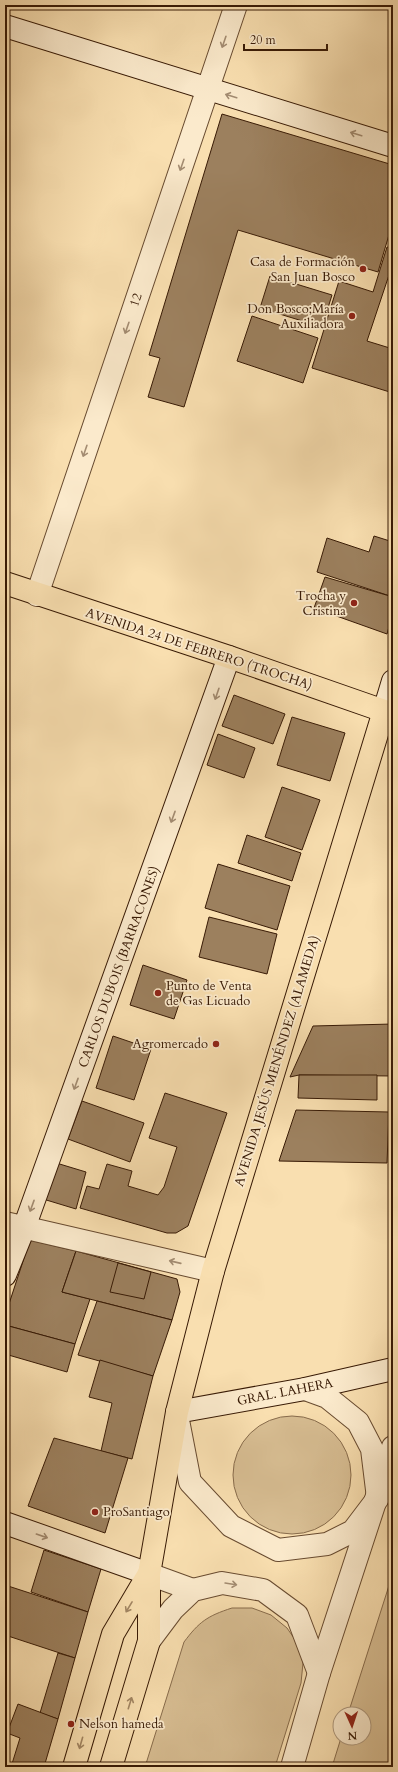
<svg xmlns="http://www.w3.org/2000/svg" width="398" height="1772" font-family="Cardo,serif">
<rect width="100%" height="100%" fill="#f9dfb0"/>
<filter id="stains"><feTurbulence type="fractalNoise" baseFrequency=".005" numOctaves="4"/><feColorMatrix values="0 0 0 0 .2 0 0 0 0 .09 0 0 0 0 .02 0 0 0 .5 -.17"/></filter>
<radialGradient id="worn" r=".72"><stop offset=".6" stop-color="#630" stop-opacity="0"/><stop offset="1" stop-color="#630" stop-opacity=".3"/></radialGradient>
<g fill="#d8be93" stroke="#886c4c">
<circle cx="292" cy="1475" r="59"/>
<polygon points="393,1573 393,1767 332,1767 341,1738 364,1738 364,1714 348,1714"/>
<path d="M232,1608h20l19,7 16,13 11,16 5,19 -2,20 -26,84h-130l39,-125c15,-20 23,-26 48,-34z"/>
</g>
<g fill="#9c805e" stroke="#381a05">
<polygon points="222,114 393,165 393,229 391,228 378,272 238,230 184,407 148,397 160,358 149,355"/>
<polygon points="393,244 393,263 367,341 393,349 393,393 312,368 339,281 373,292 387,247 392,248"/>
<polygon points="270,276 332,295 322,327 260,308"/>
<polygon points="252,316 318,338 303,383 237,361"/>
<polygon points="374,536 393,542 393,597 317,572 327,538 369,552"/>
<polygon points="325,577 393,597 393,612 387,634 314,608"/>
<polygon points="234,695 285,714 273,744 222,726"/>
<polygon points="292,717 345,733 330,781 277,765"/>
<polygon points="218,734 255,748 244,778 207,765"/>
<polygon points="282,787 320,800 302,850 265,837"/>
<polygon points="247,835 301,853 292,881 238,863"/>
<polygon points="218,864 290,886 277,930 205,908"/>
<polygon points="209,917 277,934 267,974 199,957"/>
<polygon points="143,965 187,980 174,1019 130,1005"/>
<polygon points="393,1024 393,1076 299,1075 290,1077 313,1026"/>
<polygon points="113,1036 151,1049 134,1100 96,1088"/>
<polygon points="299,1075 377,1075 377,1100 298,1098"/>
<polygon points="165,1093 227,1113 188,1226 176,1233 167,1233 80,1208 87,1186 99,1189 107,1164 132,1171 128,1186 158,1195 164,1187 177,1147 149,1138"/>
<polygon points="82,1101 144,1123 130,1162 68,1139"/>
<polygon points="296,1110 389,1112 387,1163 279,1161"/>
<polygon points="53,1162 86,1172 76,1209 43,1199"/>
<polygon points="30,1240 76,1251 62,1292 90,1299 75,1344 5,1325 5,1316"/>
<polygon points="76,1251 177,1279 180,1292 172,1320 62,1292"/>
<polygon points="118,1263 151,1272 144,1299 110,1292"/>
<polygon points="97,1301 172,1320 153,1376 78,1355"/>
<polygon points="5,1325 75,1344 67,1372 5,1354"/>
<polygon points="100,1360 153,1376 132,1459 101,1451 112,1403 89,1397"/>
<polygon points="54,1438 128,1458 105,1533 28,1506"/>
<polygon points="44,1550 101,1569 88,1612 31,1592"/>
<polygon points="5,1585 88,1612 75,1658 5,1635"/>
<polygon points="58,1653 75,1658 58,1719 40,1713"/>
<polygon points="18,1704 58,1719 44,1767 11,1767 20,1738 7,1733"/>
</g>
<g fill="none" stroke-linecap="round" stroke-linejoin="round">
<g stroke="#684b30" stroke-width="24">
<g id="street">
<polyline points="37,595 236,5"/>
<polyline points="5,1223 213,1271"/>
<polyline points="177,1415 190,1482 231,1526 278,1550 327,1544 353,1531 378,1498 372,1449 358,1422 327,1397 305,1389"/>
<polyline points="149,1574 193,1590"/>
<polyline points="149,1641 173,1609 193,1590 222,1583 263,1590 297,1615 319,1673"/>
<polyline points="292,1767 319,1673 393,1447"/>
</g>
</g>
<g stroke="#381a05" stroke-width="24">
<g id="secondary">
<polyline points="5,26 393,146"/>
<polyline points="393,681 384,711 393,714"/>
<polyline points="5,1275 24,1228 229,657"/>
<polyline points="177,1412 305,1389 393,1369"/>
<polyline points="5,1523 149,1574"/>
</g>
</g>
<g stroke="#381a05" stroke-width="24">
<g id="primary">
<polyline points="5,583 229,657 384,711 213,1271 177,1412 149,1574 149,1641 111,1767"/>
<polyline points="74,1767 113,1634 148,1575"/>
</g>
</g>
<use href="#street" stroke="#fbeacc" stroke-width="22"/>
<use href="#secondary" stroke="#fbeacc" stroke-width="22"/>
<use href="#primary" stroke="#f9dfb0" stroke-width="22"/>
</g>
<defs><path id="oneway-shaft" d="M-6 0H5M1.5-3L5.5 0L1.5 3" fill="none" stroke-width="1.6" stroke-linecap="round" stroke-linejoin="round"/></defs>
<g stroke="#a38c72">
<use href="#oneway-shaft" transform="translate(224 42) rotate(109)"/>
<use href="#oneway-shaft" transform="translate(231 96) rotate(-163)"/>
<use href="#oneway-shaft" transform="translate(356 134) rotate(-163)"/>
<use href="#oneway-shaft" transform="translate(182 165) rotate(109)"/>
<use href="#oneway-shaft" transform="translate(127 328) rotate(109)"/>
<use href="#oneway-shaft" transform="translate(85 451) rotate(109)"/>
<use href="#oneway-shaft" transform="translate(217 694) rotate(109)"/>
<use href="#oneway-shaft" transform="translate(173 817) rotate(110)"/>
<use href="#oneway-shaft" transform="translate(76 1084) rotate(110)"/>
<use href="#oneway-shaft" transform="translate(32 1206) rotate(110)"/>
<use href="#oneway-shaft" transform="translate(175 1262) rotate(-167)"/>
<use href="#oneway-shaft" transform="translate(42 1536) rotate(19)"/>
<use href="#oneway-shaft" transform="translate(231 1584) rotate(9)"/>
</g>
<g stroke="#a28663">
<use href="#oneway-shaft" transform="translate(129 1607) rotate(121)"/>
<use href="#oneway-shaft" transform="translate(130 1703) rotate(-73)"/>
<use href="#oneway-shaft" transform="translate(81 1743) rotate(106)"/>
</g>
<g fill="#8f2418" stroke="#fbeacc" stroke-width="1.5">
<circle cx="363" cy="269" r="4"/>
<circle cx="352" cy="316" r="4"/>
<circle cx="354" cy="603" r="4"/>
<circle cx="158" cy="993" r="4"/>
<circle cx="216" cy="1044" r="4"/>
<circle cx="95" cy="1512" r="4"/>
<circle cx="71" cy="1724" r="4"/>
</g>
<g text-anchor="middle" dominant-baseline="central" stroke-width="3.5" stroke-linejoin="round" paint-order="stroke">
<g font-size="13" fill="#381a05" stroke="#fbeacc" text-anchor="end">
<text x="355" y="262">Casa de Formación<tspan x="355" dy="15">San Juan Bosco</tspan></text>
<text x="344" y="309">Don Bosco;María<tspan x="344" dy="15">Auxiliadora</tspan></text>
<text x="346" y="596">Trocha y<tspan x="346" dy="15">Cristina</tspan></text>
<text x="166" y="986" text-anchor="start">Punto de Venta<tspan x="166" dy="15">de Gas Licuado</tspan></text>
<text x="208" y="1044">Agromercado</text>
<text x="103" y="1512" text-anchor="start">ProSantiago</text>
<text x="79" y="1724" text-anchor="start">Nelson hameda</text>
</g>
<g font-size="13" fill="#381a05" stroke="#fbeacc">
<text transform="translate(136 300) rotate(-71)">12</text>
<text transform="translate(199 649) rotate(18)">AVENIDA 24 DE FEBRERO (TROCHA)</text>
<text transform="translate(119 967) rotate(-70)">CARLOS DUBOIS (BARRACONES)</text>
<text transform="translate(277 1061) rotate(-73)">AVENIDA JESÚS MENÉNDEZ (ALAMEDA)</text>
<text transform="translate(285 1392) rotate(-11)">GRAL. LAHERA</text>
</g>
</g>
<rect width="398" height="1772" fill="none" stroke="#f9dfb0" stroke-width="20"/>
<rect x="6" y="6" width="386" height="1760" fill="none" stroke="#381a05" stroke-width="2"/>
<rect x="10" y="10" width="378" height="1752" fill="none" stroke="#381a05"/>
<g transform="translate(352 1726) rotate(177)"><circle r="19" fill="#fbeacc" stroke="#ad977c"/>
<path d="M0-3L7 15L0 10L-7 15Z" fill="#8f2418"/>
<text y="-6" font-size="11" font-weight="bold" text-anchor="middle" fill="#381a05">N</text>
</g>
<path d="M244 44v6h83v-6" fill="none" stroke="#381a05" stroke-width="2"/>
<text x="250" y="44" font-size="12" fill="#381a05" stroke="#fbeacc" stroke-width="3" paint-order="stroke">20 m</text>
<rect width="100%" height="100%" filter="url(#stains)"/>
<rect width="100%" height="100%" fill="url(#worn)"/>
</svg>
